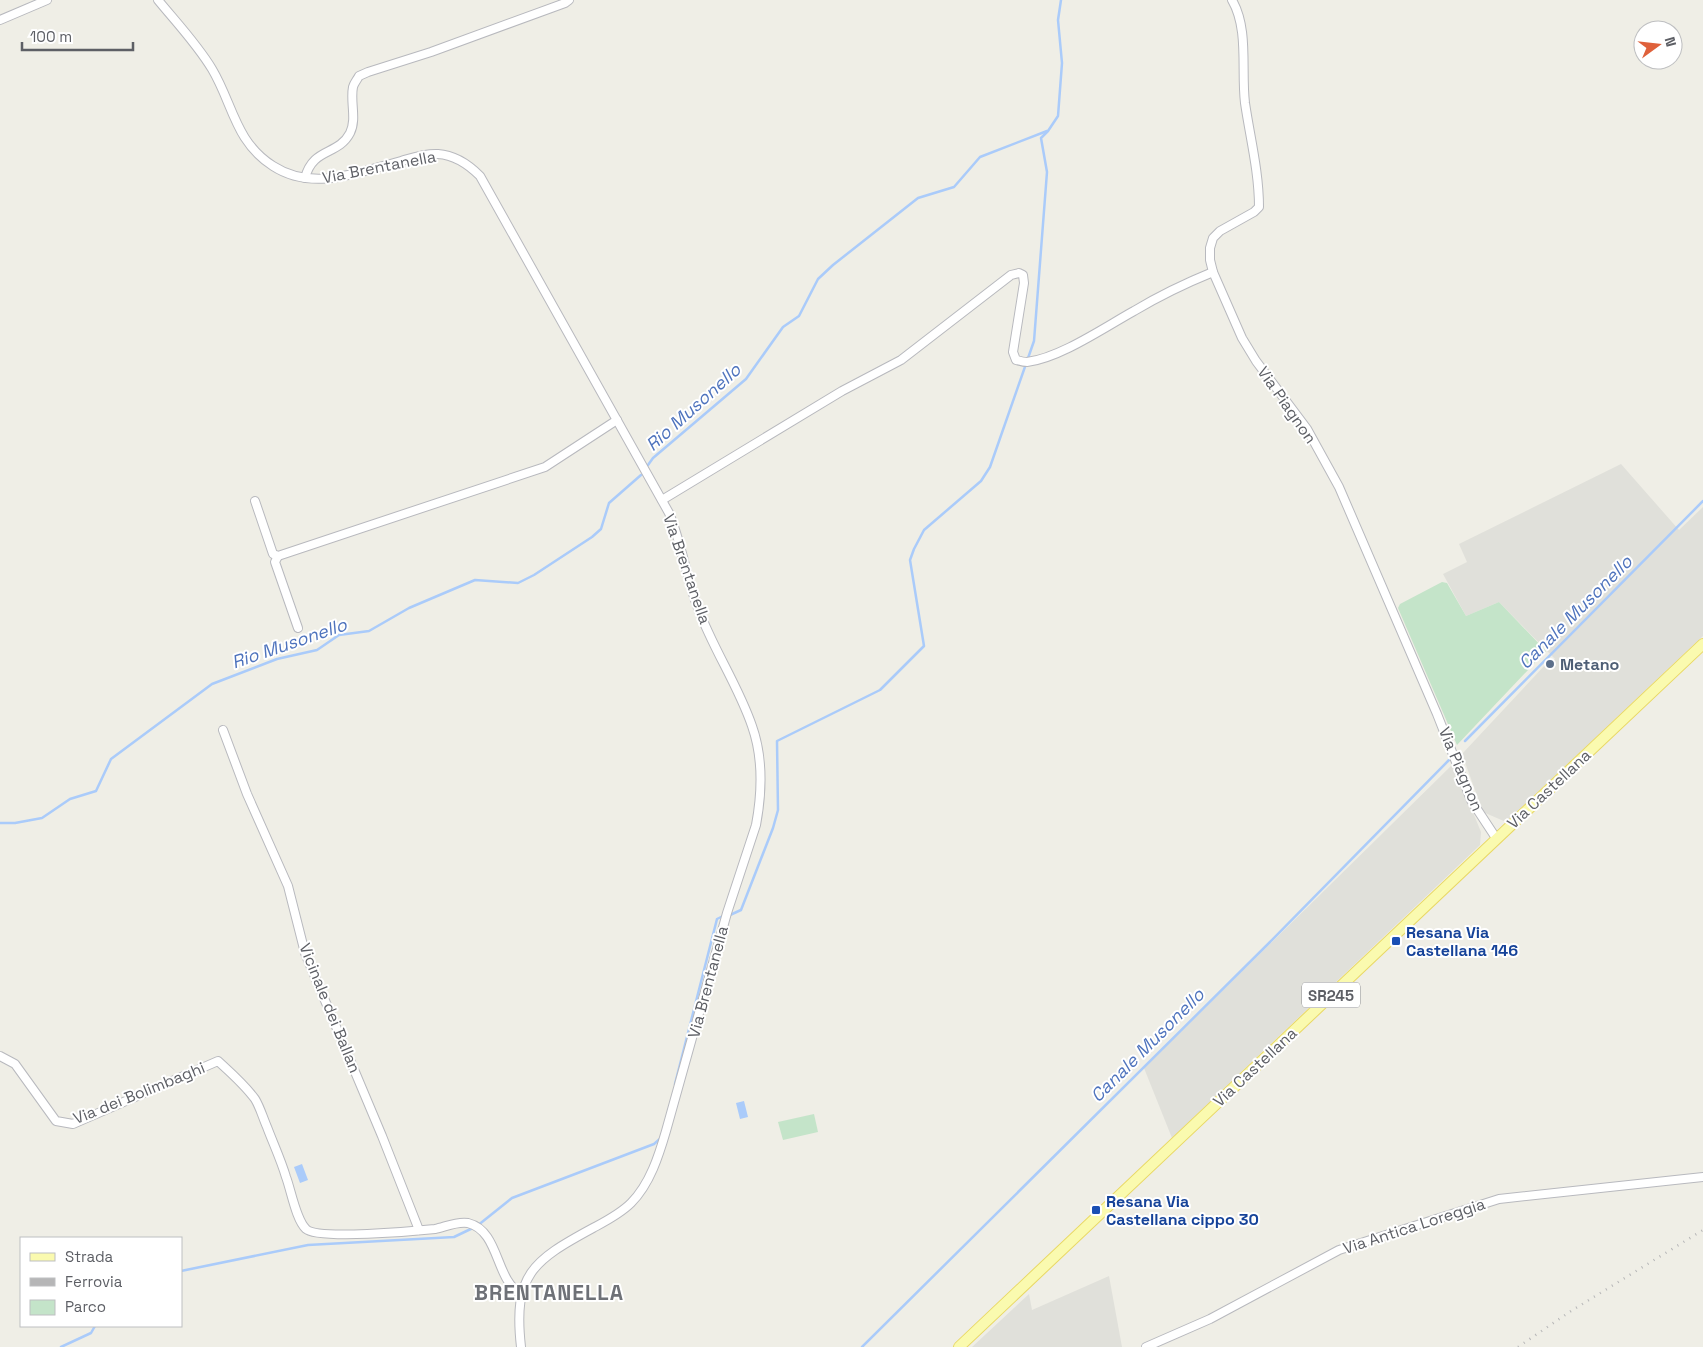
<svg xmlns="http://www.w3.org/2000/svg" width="1703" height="1347" font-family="'Space Grotesk',sans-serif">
<rect width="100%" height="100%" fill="#efeee6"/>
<g fill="#e0e0da">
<polygon points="1621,464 1679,530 1703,507 1703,636 1506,822 1483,812 1462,754 1547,663 1555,659 1499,602 1466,616 1443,574 1467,562 1459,544"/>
<polygon points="1453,764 1481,832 1480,845 1172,1138 1144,1068"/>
<polygon points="1109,1276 1122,1347 972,1347 1029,1294 1032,1310"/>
</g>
<g fill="#c4e4c9">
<polygon points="1442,582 1447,583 1466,616 1499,602 1546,651 1457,745 1398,608 1400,604"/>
<polygon points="814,1114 818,1132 783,1140 778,1122"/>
</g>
<g fill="#aacbfa">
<polygon points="744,1101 748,1117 740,1119 736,1103"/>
<polygon points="302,1164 308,1180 300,1183 294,1167"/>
</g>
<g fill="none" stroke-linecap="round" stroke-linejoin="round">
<g stroke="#aacbfa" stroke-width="2.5">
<polyline points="648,465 653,458 746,379 783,327 799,316 818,279 833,265 918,198 954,187 980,157 1047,131"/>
<polyline points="1465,741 1703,501"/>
<polyline points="0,823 15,823 42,818 70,799 96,791 111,759 212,684 277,659 317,650 339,635 369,631 409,608 475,580 518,583 534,575 592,537 601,529 609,503 641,475"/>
<polyline points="730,915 741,910 773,828 778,810 777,741 880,690 924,646 910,560 914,549 924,530 981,481 990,467 1034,341 1047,172 1041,138 1048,131 1058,116 1062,63 1058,20 1061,0"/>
<polyline points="675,1084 717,919 723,916"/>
<polyline points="181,1271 308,1245 454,1237 477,1226 512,1198 654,1144 662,1137"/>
<polyline points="61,1347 91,1333 95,1326"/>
<polyline points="862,1347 1269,943 1449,760"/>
</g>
<g stroke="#b8b9be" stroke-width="10">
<g id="minor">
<path d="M158,0c18,22 39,44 54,69 21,35 23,73 61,97 40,26 86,6 128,-5 11,-3 24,-8 37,-7 17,1 30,10 42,22l189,337c13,31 17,64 29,95 15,41 40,77 54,118 11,31 10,67 4,99l-29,88 -61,218c-7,24 -16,53 -35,72 -11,11 -25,18 -38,25 -61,33 -80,47 -72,119"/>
<path d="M1232,0c17,29 9,70 13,103 5,34 14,69 14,104l-5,5 -34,19 -7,7 -3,10v12l3,12 29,66 14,23 51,68 32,58 98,227 34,86 25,38"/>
<polyline points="0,20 47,0"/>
<path d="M305,178c8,-31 33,-22 45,-45 7,-14 0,-31 3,-46 1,-4 4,-7 6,-11l9,-4 63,-20 134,-49 4,-3"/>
<path d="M662,500l180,-109 59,-31 110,-85 8,-2 4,2 1,8 -11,69 3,8c4,1 8,2 11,2 33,-4 78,-35 107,-51 25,-15 52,-28 79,-39"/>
<polyline points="255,501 273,554 278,556 545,467 617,420"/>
<polyline points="278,556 275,562 298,628"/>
<polyline points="223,730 247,794 288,886 305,953 382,1136 419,1230"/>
<path d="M0,1056l15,8 41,57 17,3 145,-63c13,12 26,23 37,38 5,8 8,19 12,28 6,16 14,33 19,50 5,13 10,43 20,52 11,11 110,2 129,0 10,-2 22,-8 33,-6 32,8 27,57 53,71"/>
<polyline points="1146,1347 1210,1319 1339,1250 1499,1199 1703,1177"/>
</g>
</g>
<g stroke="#e9d864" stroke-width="12">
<polyline id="major" points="959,1347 1703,644"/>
</g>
<use href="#minor" stroke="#fff" stroke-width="8"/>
<use href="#major" stroke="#fafaaf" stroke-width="10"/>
<polyline stroke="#b6b6b7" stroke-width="2.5" stroke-dasharray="1 6" stroke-linecap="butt" points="1518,1347 1571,1311 1703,1230"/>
</g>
<circle fill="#5c6f8a" stroke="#fff" stroke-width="2" cx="1550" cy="664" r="5"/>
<g fill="#1a4fb4" stroke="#fff" stroke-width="2">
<rect x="1391" y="936" width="10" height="10" rx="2.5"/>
<rect x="1091" y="1205" width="10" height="10" rx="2.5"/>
</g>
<g text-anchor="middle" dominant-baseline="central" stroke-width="4" stroke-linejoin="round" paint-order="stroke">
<rect fill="#fff" stroke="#8e8f93" stroke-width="1" x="1302" y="982.5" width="58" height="25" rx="4"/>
<g font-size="15" font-weight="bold" fill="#5d5f65">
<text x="1331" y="995">SR245</text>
</g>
<g font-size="16" fill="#5d5f65" stroke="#fff">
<text transform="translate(379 167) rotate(-11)">Via Brentanella</text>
<text transform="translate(1287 405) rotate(55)">Via Piagnon</text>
<text transform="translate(687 569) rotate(71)">Via Brentanella</text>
<text transform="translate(1461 769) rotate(67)">Via Piagnon</text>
<text transform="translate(1549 789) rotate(-43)">Via Castellana</text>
<text transform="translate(708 982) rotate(-75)">Via Brentanella</text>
<text transform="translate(330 1008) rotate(68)">Vicinale dei Ballan</text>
<text transform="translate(1255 1067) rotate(-43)">Via Castellana</text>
<text transform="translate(139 1093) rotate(-22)">Via dei Bolimbaghi</text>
<text transform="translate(1414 1226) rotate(-18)">Via Antica Loreggia</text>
</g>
<g font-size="16" font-weight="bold" fill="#4e5e75" stroke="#fff" text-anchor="start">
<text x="1560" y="664">Metano</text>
</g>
<g font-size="16" font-weight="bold" fill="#164399" stroke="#fff" text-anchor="start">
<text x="1406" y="932">Resana Via<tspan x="1406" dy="18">Castellana 146</tspan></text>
<text x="1106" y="1201">Resana Via<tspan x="1106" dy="18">Castellana cippo 30</tspan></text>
</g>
<g font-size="18" font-style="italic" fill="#4e73bd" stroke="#fff">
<text transform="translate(693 407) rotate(-42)">Rio Musonello</text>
<text transform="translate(1575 612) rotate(-45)">Canale Musonello</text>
<text transform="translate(289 643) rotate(-19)">Rio Musonello</text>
<text transform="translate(1147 1045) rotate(-45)">Canale Musonello</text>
</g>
<g font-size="21" font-weight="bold" letter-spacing="1" fill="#6e7177" stroke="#fff">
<text x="549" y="1292">BRENTANELLA</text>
</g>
</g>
<rect x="20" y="1237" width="162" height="90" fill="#ffffff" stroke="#bebfc1"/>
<rect x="30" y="1253" width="25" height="8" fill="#fafaaf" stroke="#bebfc1"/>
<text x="65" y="1262" font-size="15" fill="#5d5f65">Strada</text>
<rect x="30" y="1278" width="25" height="8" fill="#b6b6b7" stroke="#bebfc1"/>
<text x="65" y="1287" font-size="15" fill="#5d5f65">Ferrovia</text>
<rect x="30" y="1300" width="25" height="15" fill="#c4e4c9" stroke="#bebfc1"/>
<text x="65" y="1312" font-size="15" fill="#5d5f65">Parco</text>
<g transform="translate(1658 45) rotate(75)"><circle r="24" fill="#ffffff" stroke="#bebfc1"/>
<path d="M0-4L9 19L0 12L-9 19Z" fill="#df613b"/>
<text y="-8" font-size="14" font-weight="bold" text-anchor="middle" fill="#5d5f65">N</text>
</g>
<path d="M22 42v8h111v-8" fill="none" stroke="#5d5f65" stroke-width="2.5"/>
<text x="30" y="42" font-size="15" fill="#5d5f65" stroke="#ffffff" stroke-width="4" paint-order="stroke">100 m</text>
</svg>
